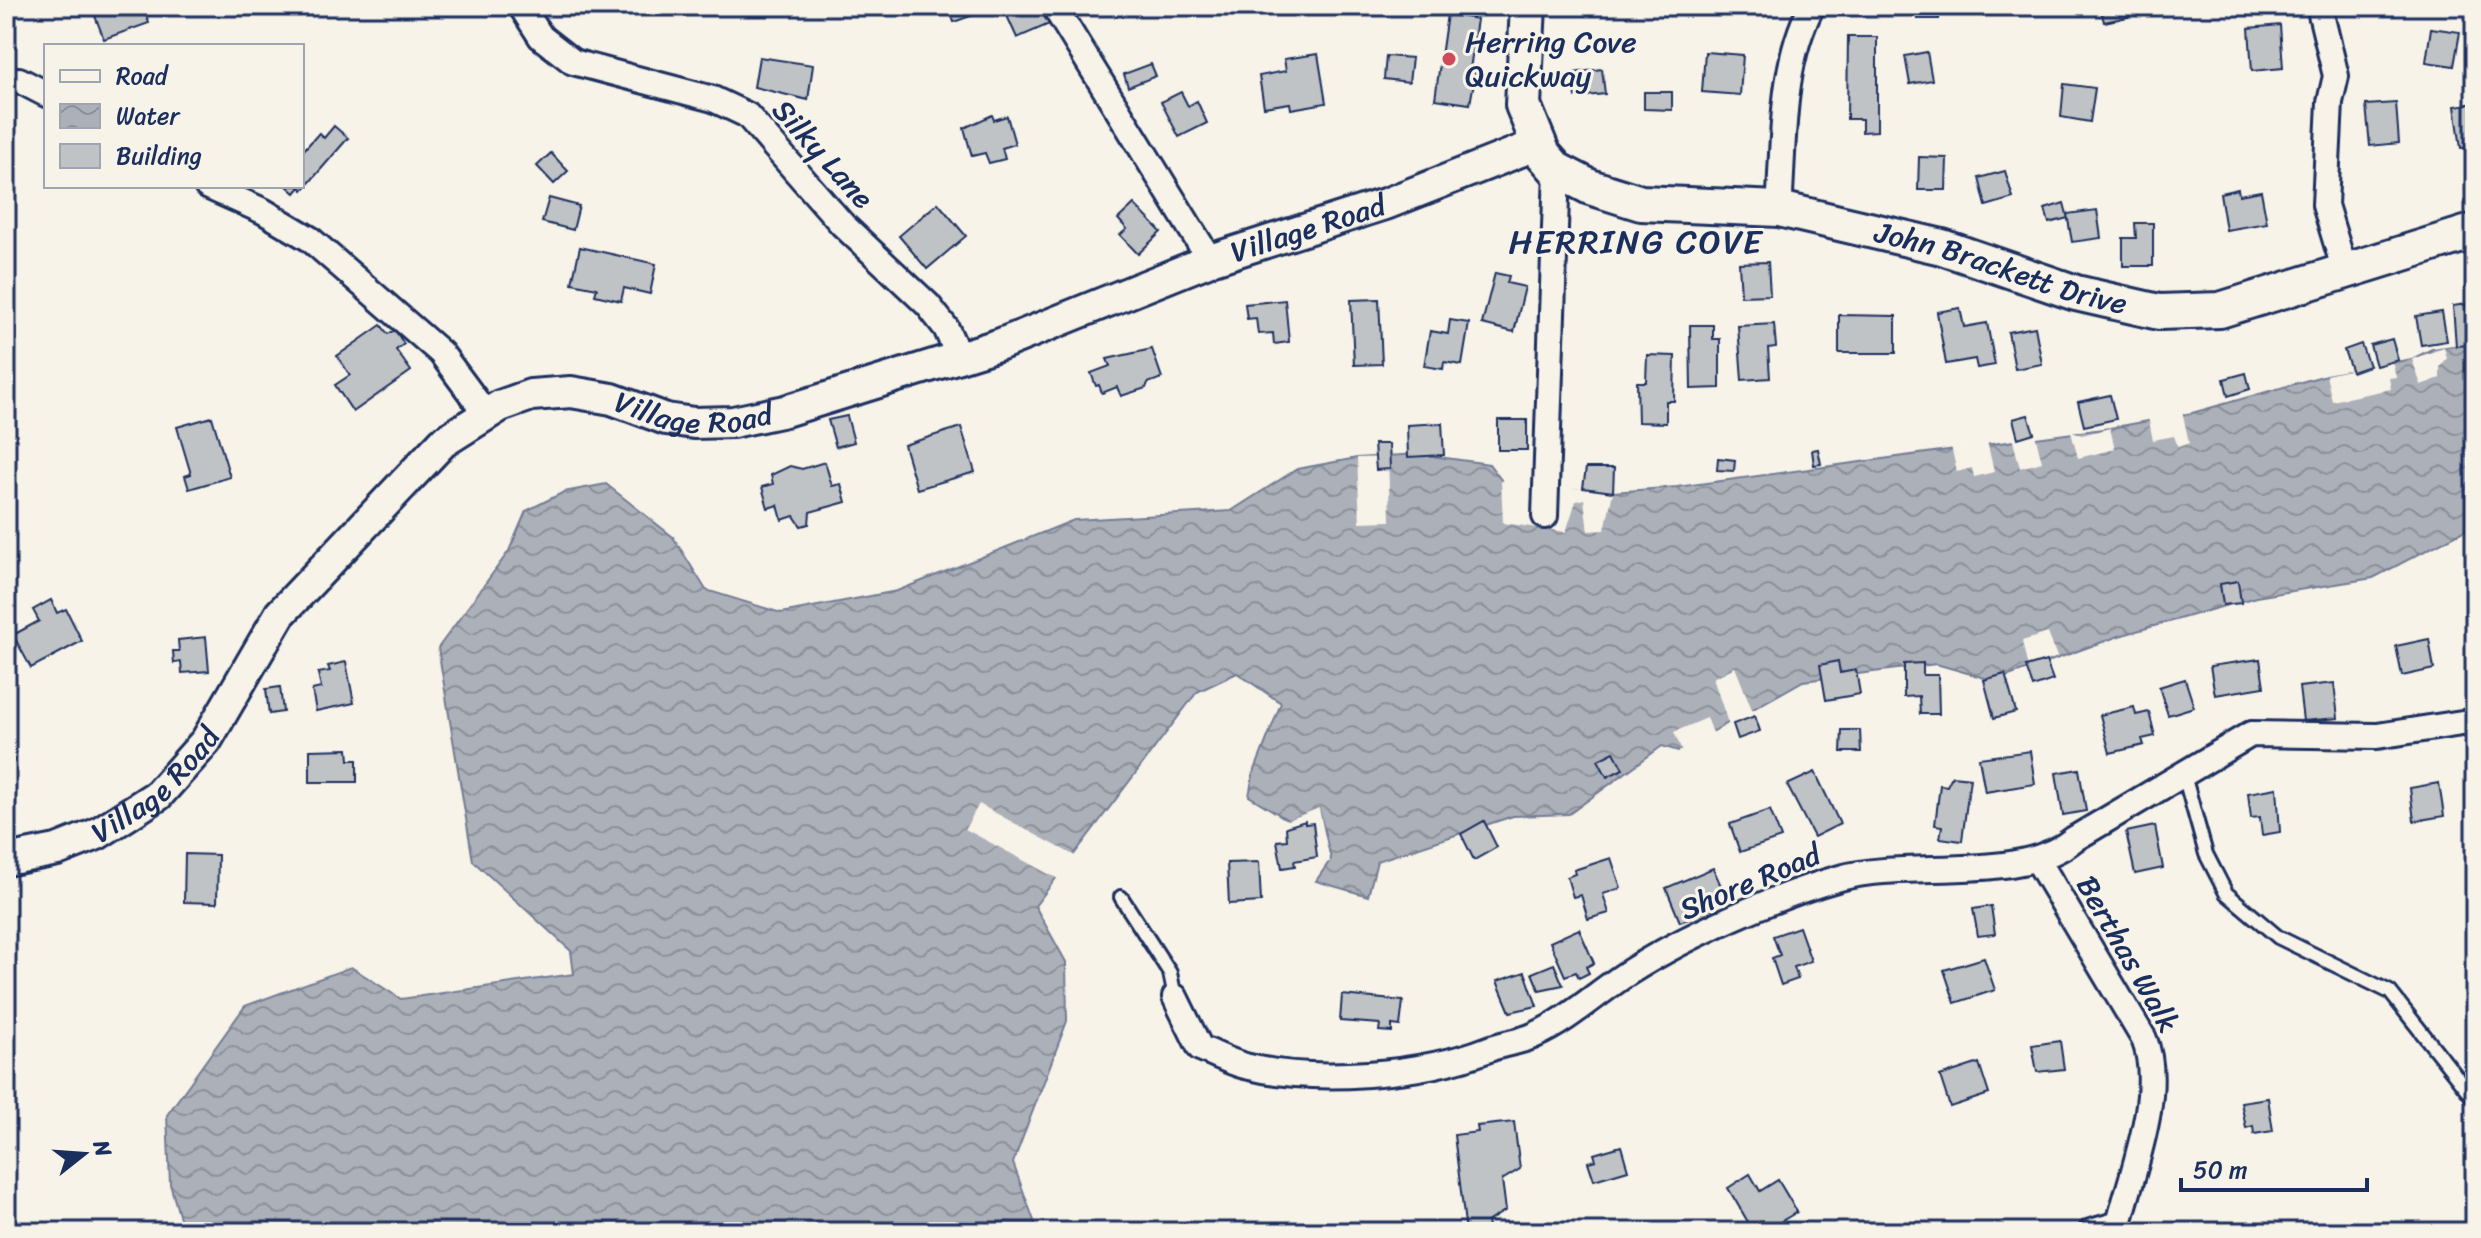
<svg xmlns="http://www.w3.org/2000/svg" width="2481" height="1238" font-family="Sriracha,sans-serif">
<defs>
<pattern id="water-waves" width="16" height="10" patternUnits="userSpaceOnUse" patternTransform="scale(2)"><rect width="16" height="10" fill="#acb0b9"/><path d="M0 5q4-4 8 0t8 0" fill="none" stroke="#8b909a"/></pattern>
</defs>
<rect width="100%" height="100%" fill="#f7f3e8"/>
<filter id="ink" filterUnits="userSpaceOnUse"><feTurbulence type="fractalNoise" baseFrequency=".0125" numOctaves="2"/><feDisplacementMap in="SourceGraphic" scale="16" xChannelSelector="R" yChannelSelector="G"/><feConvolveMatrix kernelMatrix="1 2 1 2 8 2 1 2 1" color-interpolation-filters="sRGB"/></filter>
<g filter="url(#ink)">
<polygon fill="url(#water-waves)" stroke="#727c95" stroke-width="2" points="2475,343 2475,525 2373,578 2256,597 2119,636 1995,681 1936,664 1803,681 1678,751 1662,746 1569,814 1513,816 1377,861 1368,896 1316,881 1331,859 1319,809 1288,820 1249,796 1253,775 1281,703 1237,673 1197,692 1035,906 1066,962 1067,1021 1013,1163 1038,1232 184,1232 170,1184 167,1115 245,1006 351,967 401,999 574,974 571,951 473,861 438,648 509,551 526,511 564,492 606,484 673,537 706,590 781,613 897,591 1074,520 1231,511 1297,469 1357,458 1417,454 1489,464 1505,485 1613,492 1677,487 2110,428 2192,413 2326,375 2412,359 2432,349"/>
<g fill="#f7f3e8">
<polygon points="2444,348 2447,358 2440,367 2440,378 2421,385 2412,359"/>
<polygon points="2392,361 2396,377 2389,378 2391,389 2332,401 2326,375"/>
<polygon points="2182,410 2189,443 2178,447 2174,436 2153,440 2148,417"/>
<polygon points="2110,428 2115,449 2078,458 2071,432 2082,435"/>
<polygon points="2035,434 2042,462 2020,468 2012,437"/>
<polygon points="1987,441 1994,472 1974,477 1972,468 1957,472 1951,446"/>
<polygon points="1388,457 1390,521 1360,522 1357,458"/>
<polygon points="1501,481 1613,492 1605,530 1588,531 1584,499 1576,501 1566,532 1503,523"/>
<polygon points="2048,633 2057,657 2047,661 2048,666 2029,673 2022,641"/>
<polygon points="1735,667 1753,712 1729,726 1713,678"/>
<polygon points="1707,718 1714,735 1683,753 1674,732"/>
<polygon points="979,804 1077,857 1060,880 965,829"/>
<polygon points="1319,808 1330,862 1324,863 1327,858 1316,814 1288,824 1274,816 1288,820"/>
</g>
<g fill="#c0c3c5" stroke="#1b2f5e" stroke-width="2">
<polygon points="98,6 143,6 149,23 104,39 92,8"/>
<polygon points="948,6 994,6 995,7 954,22"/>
<polygon points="1012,6 1047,6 1054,22 1017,38 1004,9"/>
<polygon points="1909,6 1971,6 1971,9 1939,9 1939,19 1917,19 1918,8"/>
<polygon points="2100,6 2126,6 2128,17 2104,22"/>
<polygon points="1447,14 1477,19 1470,70 1476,71 1470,104 1435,99"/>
<polygon points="2280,25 2283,68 2252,71 2249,28"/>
<polygon points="2431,28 2460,32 2454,66 2426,62"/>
<polygon points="1848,37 1877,37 1877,131 1862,132 1862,119 1847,119"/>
<polygon points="1705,52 1743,55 1740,95 1702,92"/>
<polygon points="1927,52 1932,80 1910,84 1905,56"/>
<polygon points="1318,54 1326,103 1291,109 1290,103 1264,107 1259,76 1286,71 1284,59"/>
<polygon points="1386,56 1412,58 1409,82 1384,79"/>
<polygon points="759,57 813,65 808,100 754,87"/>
<polygon points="1151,64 1156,76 1128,87 1124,74"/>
<polygon points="1602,69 1605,94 1576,97 1573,73"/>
<polygon points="2064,84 2095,88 2090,122 2061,117"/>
<polygon points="1181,92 1188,106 1197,101 1207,123 1179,137 1161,102"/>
<polygon points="1644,92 1672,92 1672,110 1644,109"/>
<polygon points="2396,103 2399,143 2370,146 2366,105"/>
<polygon points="2475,103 2475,147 2461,148 2455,106"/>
<polygon points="992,115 994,120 1007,116 1015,144 1002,148 1005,159 989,163 985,153 972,156 964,128"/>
<polygon points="334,126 348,138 303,190 300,187 295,193 287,186 302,186 302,152 319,133 324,138"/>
<polygon points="551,153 568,171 554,184 537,166"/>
<polygon points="1919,157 1947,158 1946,190 1918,190"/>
<polygon points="2005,171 2013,198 1986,206 1979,178"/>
<polygon points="2238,189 2239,195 2261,191 2267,223 2226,230 2220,193"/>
<polygon points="549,198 579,206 573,230 542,222"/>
<polygon points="938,203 966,236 927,269 899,236"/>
<polygon points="2064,203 2068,218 2049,223 2045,209"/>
<polygon points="1134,204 1161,232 1138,254 1120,235 1127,229 1118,219"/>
<polygon points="2097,210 2101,238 2072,242 2067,214"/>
<polygon points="2135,223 2153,223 2153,266 2123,266 2123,238 2136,238"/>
<polygon points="580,247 656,264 650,294 624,288 621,301 595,295 597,288 572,283"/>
<polygon points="1768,262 1770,295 1741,296 1739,263"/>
<polygon points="1495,273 1509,276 1507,283 1525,287 1514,332 1482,324"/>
<polygon points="1379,299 1382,364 1354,365 1351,300"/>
<polygon points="1285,300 1289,342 1274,344 1273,333 1258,334 1256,318 1247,319 1245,304"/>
<polygon points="2466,304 2470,345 2456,346 2453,306"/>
<polygon points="1960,308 1964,327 1987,323 1995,365 1977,368 1975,359 1946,364 1937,312"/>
<polygon points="2442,312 2447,341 2421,345 2416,316"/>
<polygon points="1839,315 1896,316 1896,353 1839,353"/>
<polygon points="1450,320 1469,323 1462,365 1444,362 1443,369 1424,366 1430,331 1448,334"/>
<polygon points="1774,324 1776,347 1768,348 1770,378 1742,380 1738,326"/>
<polygon points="381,325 388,334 395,330 404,344 396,350 411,371 353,412 335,385 350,375 337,356"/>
<polygon points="1690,325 1713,325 1713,339 1720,339 1720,388 1691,389"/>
<polygon points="2035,327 2042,364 2015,369 2008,332"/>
<polygon points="2392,339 2398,360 2376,366 2370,345"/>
<polygon points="2361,344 2369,366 2352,372 2344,350"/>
<polygon points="1152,349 1162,378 1148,383 1146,388 1121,396 1117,387 1102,393 1099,385 1096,386 1091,373 1110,366 1107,359"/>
<polygon points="1647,355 1675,356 1674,401 1666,401 1666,423 1638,422 1637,382 1646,382"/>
<polygon points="2246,373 2250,389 2228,396 2224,379"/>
<polygon points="2110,395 2116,419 2084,426 2078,402"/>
<polygon points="2028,415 2034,433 2018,438 2013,419"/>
<polygon points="847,416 854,442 836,447 828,420"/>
<polygon points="212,417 230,477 189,489 185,476 191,474 177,427"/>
<rect x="1498" y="420" width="29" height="30"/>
<polygon points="1442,423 1444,455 1408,457 1407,425"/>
<polygon points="961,427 975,472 917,489 904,445"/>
<polygon points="1374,444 1389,444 1390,469 1376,470"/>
<polygon points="1818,449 1821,464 1814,465 1812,450"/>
<polygon points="1718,458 1735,460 1734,471 1717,470"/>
<polygon points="825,462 832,486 841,484 846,502 810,512 809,524 801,526 794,516 782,520 778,505 768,508 762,487 773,484 771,475 790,466 802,469"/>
<polygon points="1586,468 1614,468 1613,492 1583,488"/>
<polygon points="2238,581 2241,603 2223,605 2220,584"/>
<polygon points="51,600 57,613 66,609 82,641 31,668 13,635 39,621 33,610"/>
<polygon points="206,637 209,671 182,673 181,662 174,663 173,651 179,651 178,640"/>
<polygon points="2429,639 2434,669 2402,676 2396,646"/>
<polygon points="2260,659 2264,687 2215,695 2210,666"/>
<polygon points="1838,661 1840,673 1856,670 1860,694 1826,700 1820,665"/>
<polygon points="2046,661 2053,680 2033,687 2026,667"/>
<polygon points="346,662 354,703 316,711 312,690 321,688 318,673 330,671 328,666"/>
<polygon points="1923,663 1923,675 1938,675 1939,714 1920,714 1919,696 1904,697 1904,664"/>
<polygon points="2005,674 2016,712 1994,718 1984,680"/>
<polygon points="2185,679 2194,707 2168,715 2159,687"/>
<polygon points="2334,683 2338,718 2303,721 2299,687"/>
<polygon points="280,687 283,712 269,714 266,689"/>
<polygon points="2134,707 2136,715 2149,712 2155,736 2142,739 2144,745 2110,753 2100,715"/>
<polygon points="1755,716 1760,731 1738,739 1733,724"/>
<polygon points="1842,730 1860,730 1861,752 1841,752"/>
<polygon points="348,749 349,760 357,760 357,782 310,782 310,750"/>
<polygon points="2030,751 2035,784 1985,792 1979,758"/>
<polygon points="1614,752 1623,769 1607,777 1598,760"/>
<polygon points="6,753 15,760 6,772"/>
<polygon points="2079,769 2086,811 2063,815 2056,773"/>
<polygon points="1815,772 1840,824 1814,837 1787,785"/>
<polygon points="2475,772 2475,810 2474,810 2468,773"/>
<polygon points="1952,776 1970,778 1962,841 1940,838 1942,826 1935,825 1940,785 1947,786"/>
<polygon points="2439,783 2444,816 2414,821 2410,788"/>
<polygon points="2277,788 2280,832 2262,835 2260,817 2251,818 2248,793"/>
<polygon points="1770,810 1781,838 1740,852 1730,824"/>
<polygon points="1305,821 1305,824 1313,823 1317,857 1294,861 1295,866 1282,868 1277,841 1287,840 1286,827"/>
<polygon points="1484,821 1497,847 1474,860 1461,834"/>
<polygon points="2155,826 2163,868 2135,874 2126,832"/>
<polygon points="185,854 218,855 217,903 184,902"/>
<polygon points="1611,858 1621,888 1603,894 1609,913 1588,919 1581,895 1573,897 1567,877 1575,874 1574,870"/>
<polygon points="1259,862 1261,902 1229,904 1227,863"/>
<polygon points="1713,868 1725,895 1709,901 1714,911 1709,912 1711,918 1693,925 1691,918 1680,922 1666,888"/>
<polygon points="1991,906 1995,934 1978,936 1973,909"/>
<polygon points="1799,927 1811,961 1794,967 1798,979 1781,985 1772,958 1780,955 1773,936"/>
<polygon points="1579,929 1594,963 1586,967 1589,973 1579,978 1576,972 1565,976 1550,942"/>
<polygon points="1984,958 1995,990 1955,1003 1944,970"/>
<polygon points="1554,964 1563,985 1539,990 1532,973"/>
<polygon points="1525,972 1537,1006 1510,1012 1497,981"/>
<polygon points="1342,995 1403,1001 1400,1026 1392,1025 1392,1032 1379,1031 1380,1024 1340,1021"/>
<polygon points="2060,1041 2064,1069 2037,1072 2032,1045"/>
<polygon points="1979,1063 1989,1094 1950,1107 1940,1076"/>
<polygon points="2268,1098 2273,1131 2254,1134 2253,1126 2246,1128 2241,1102"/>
<polygon points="1514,1122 1520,1169 1502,1180 1506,1210 1487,1222 1489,1232 1466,1232 1454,1135 1478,1132 1477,1126"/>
<polygon points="1621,1146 1628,1170 1594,1180 1588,1162 1596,1160 1594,1154"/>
<polygon points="1750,1174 1760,1191 1778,1180 1797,1212 1768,1229 1762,1220 1751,1227 1728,1188"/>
<polygon points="2150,1224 2152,1232 2129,1232 2128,1229"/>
</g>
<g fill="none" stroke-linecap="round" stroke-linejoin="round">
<g stroke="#1b2f5e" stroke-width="18">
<g id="service">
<polyline points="2184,775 2206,854 2226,893 2278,937 2390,992 2475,1100"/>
<polyline points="1121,897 1170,973 1175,997"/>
</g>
</g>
<g stroke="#1b2f5e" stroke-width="30">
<g id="minor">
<polyline points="521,6 541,37 573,62 713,99 747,115 842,224 928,305 946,328 959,357"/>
<polyline points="1054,6 1210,260"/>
<polyline points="2319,6 2336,76 2330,102 2325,205 2341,258 2348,268"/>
<polyline points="19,80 46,94"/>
<polyline points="207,186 263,211 310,239 441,353 486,414"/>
<path d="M1779,209c5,-65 1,-144 33,-203"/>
<polyline points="1545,516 1557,170"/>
<path d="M2037,859l107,180c21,51 -12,133 -25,185l2,8"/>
<path d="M1175,997l25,51c15,6 30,14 45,18 70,18 178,9 244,-17 15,-6 32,-7 46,-14 34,-15 64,-44 96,-64 57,-36 144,-75 209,-93 67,-19 181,6 234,-39l177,-105 126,2 98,-15"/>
<polyline points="2091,1232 2119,1224"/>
</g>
</g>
<g stroke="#1b2f5e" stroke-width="36">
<g id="tertiary">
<path id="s1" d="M6,860l51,-10 40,-16 61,-39 48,-54 74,-127 163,-172 57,-36 31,-11 40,-3 41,7 54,20 28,4 39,-1 52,-11 216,-67 209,-84 178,-57 150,-59"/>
</g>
</g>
<g stroke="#1b2f5e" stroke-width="40">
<g id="secondary">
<path id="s2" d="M1528,6l-5,99 20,49 14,16 33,17 51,16 138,6 163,38 134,46 83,19 61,-2 255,-79"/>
</g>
</g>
<use href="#service" stroke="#f7f3e8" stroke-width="12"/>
<use href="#minor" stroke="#f7f3e8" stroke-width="24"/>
<use href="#tertiary" stroke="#f7f3e8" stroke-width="30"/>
<use href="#secondary" stroke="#f7f3e8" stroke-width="34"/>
</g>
</g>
<circle fill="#d1495b" stroke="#f7f3e8" stroke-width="3" cx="1449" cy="59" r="8"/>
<g text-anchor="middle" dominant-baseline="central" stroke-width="6" stroke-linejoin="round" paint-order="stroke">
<g font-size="30" fill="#1b2f5e" stroke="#f7f3e8" text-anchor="start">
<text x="1465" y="42">Herring Cove<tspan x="1465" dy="34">Quickway</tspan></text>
</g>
<g font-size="30" fill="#1b2f5e" stroke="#f7f3e8">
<text transform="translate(823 154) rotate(48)">Silky Lane</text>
<text stroke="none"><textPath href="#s1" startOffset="1538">Village Road</textPath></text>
<text stroke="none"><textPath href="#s2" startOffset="632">John Brackett Drive</textPath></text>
<text stroke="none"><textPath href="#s1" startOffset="890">Village Road</textPath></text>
<text stroke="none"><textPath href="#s1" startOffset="172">Village Road</textPath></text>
<text transform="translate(1750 882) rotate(-23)">Shore Road</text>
<text transform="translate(2128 954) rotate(60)">Berthas Walk</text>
</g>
<g font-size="34" letter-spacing="2" fill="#1b2f5e" stroke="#f7f3e8">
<text x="1636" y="242">HERRING COVE</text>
</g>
</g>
<rect width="2481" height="1238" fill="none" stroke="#f7f3e8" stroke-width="32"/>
<rect x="16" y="16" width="2449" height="1206" fill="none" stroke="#1b2f5e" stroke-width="3" filter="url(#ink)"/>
<rect x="44" y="44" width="260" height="144" fill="#f7f3e8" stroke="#9fa5b1" stroke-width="2"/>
<rect x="60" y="70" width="40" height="12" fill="#f7f3e8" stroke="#9fa5b1" stroke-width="2"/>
<text x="116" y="84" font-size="24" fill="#1b2f5e">Road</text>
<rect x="60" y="104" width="40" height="24" fill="url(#water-waves)" stroke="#9fa5b1" stroke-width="2"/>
<text x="116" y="124" font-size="24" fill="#1b2f5e">Water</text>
<rect x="60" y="144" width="40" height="24" fill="#c0c3c5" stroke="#9fa5b1" stroke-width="2"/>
<text x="116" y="164" font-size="24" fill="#1b2f5e">Building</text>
<g transform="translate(84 1154) rotate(73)" stroke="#f7f3e8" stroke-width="6" paint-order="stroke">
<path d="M0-6L14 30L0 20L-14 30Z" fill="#1b2f5e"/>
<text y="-12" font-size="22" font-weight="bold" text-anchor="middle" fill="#1b2f5e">N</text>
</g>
<path d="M2181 1178v12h186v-12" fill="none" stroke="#1b2f5e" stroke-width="4"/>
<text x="2193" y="1178" font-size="24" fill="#1b2f5e" stroke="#f7f3e8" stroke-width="6" paint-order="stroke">50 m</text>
</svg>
